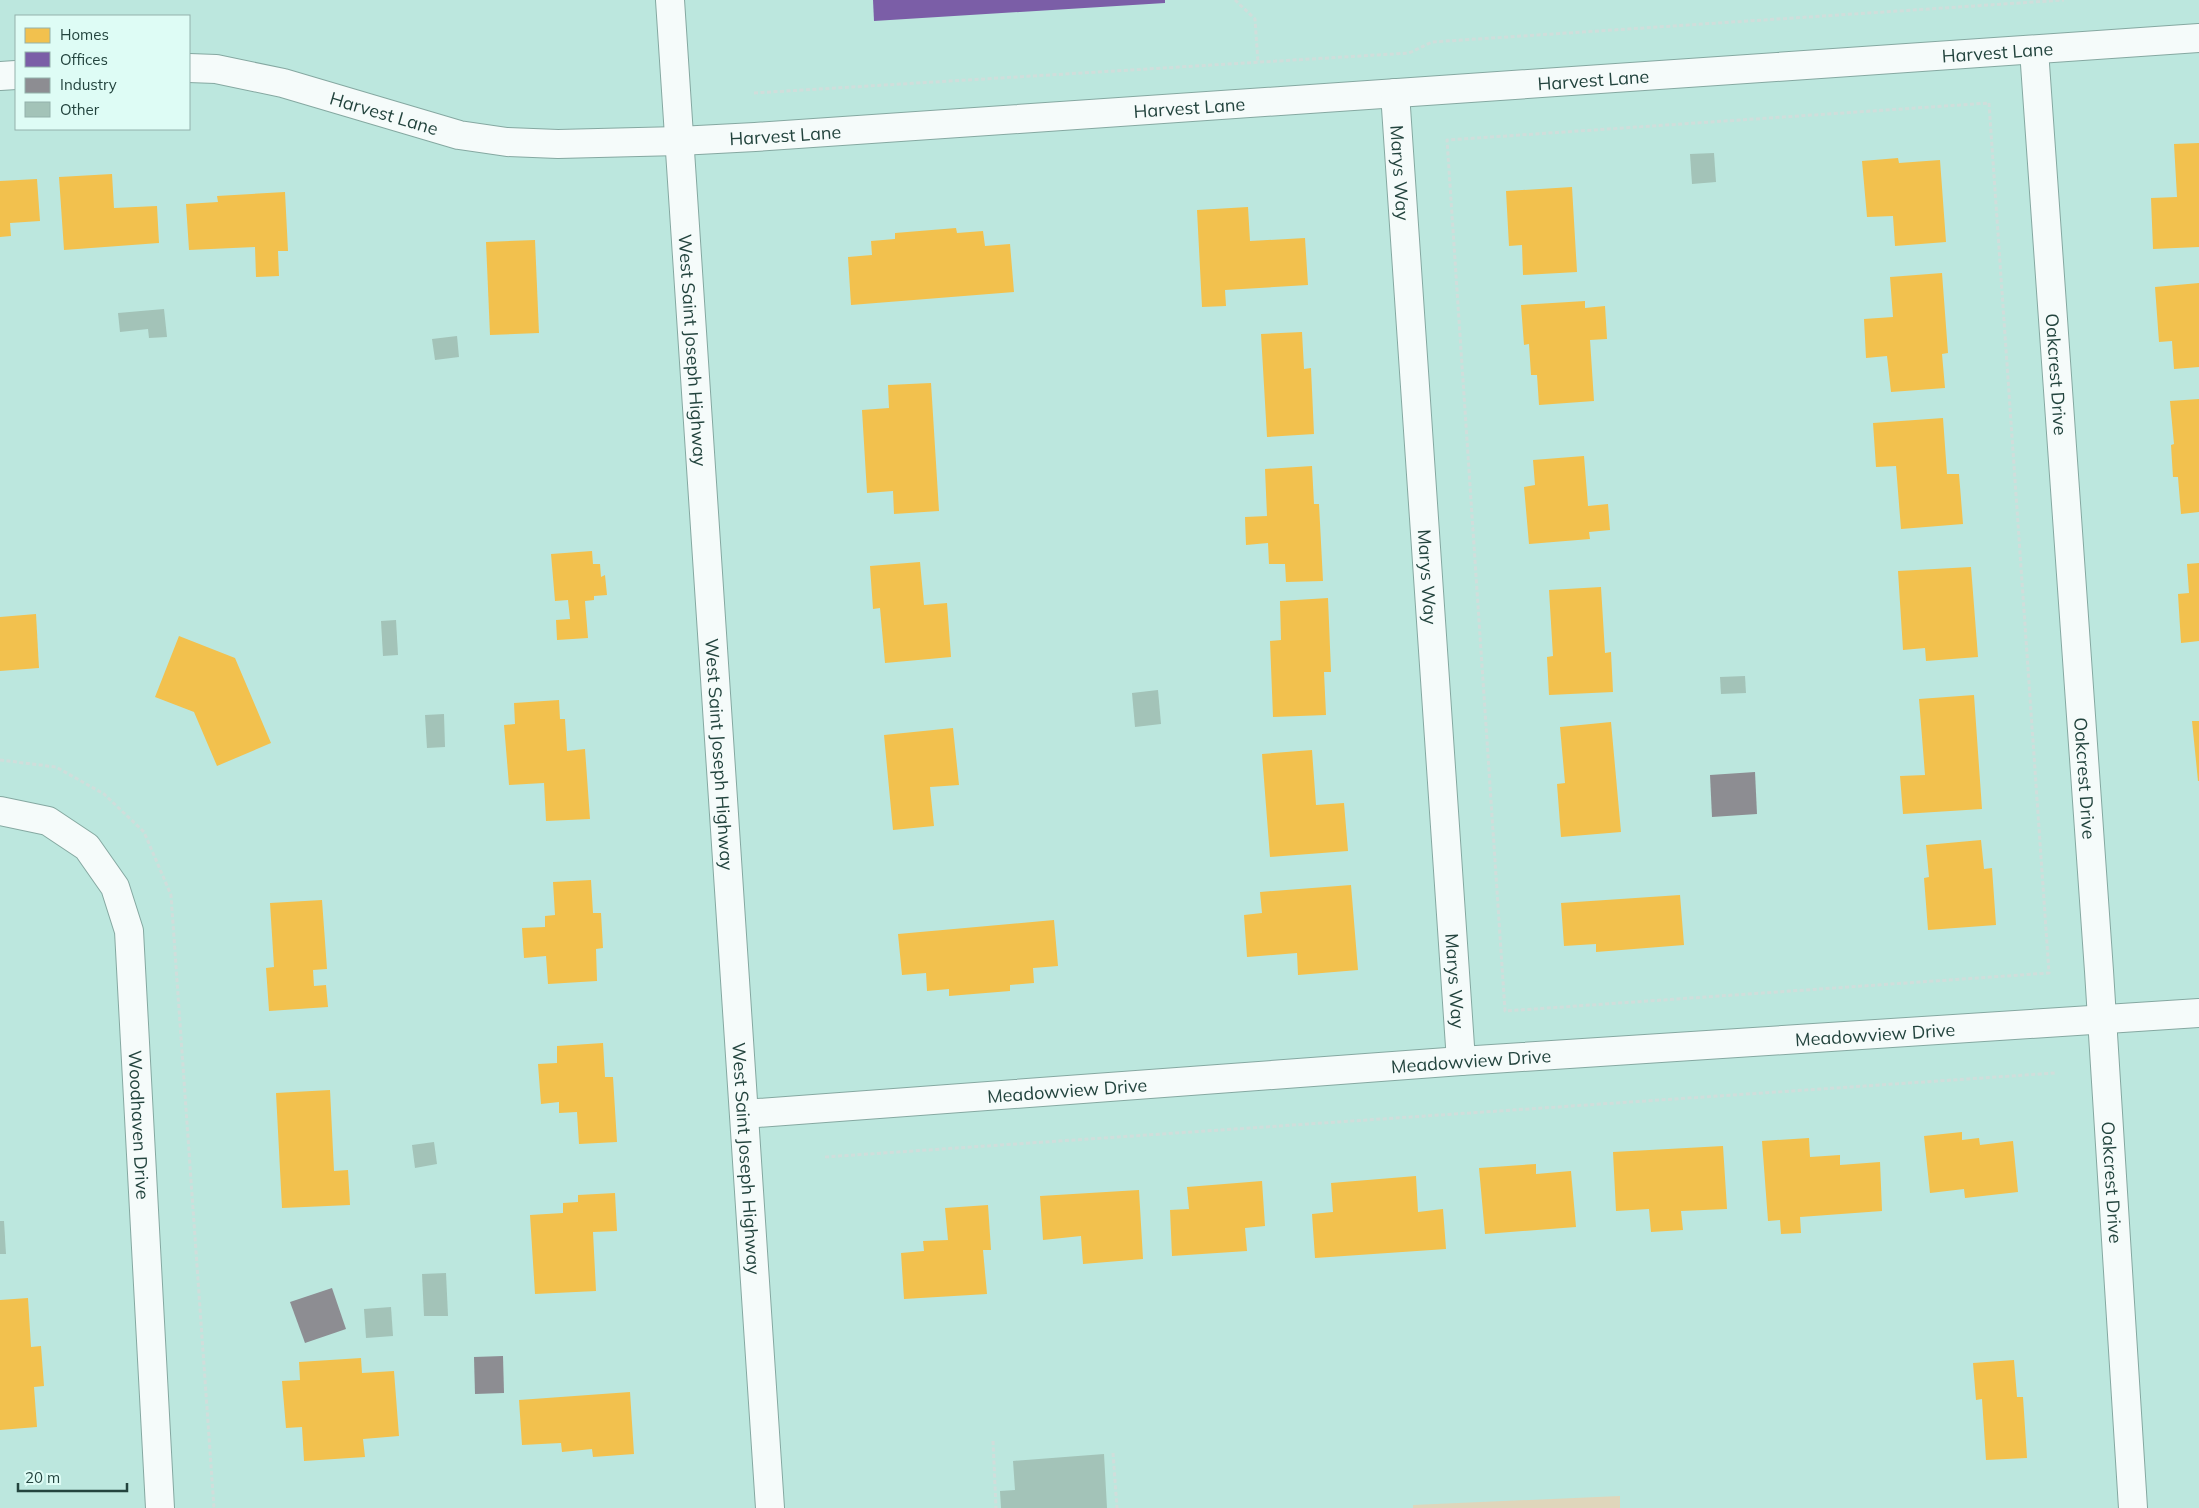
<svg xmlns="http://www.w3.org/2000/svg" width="2199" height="1508" font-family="Mulish,sans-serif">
<rect width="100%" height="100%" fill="#bce7de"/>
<polygon fill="#dfd6bb" points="1620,1496 1620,1508 1413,1508 1413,1505"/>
<g fill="#f2c14e">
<polygon points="2199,143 2199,247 2153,249 2151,198 2177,197 2174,144"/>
<polygon points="1898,158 1899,163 1940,160 1946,242 1895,246 1893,216 1867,217 1862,161"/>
<polygon points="112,174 114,208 157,206 159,243 64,250 59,177"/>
<polygon points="37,179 40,221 10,223 11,236 0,237 0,181"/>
<polygon points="1572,187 1577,272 1523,275 1522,245 1509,246 1506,191"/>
<polygon points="285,192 288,251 278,251 279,276 256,277 255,247 189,250 186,204 218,202 217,196"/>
<polygon points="1248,207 1250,241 1305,238 1308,285 1225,290 1226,306 1202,307 1197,210"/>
<polygon points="956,228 957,233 983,231 985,246 1010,244 1014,292 851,305 848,257 872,255 871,241 895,239 895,233"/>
<polygon points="535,240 539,333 490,335 486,242"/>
<polygon points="1942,273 1948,353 1942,354 1945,388 1891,392 1887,356 1866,358 1864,319 1893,317 1890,277"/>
<polygon points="2199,283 2199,367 2174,369 2172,341 2159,342 2155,287"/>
<polygon points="1585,301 1585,308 1605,306 1607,339 1590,340 1594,401 1539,405 1537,375 1531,375 1529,344 1524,345 1521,305"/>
<polygon points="1302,332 1304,369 1311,368 1314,434 1267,437 1261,334"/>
<polygon points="931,383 939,511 894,514 893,491 867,493 862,410 889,408 888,385"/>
<polygon points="2199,399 2199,512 2181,514 2178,477 2173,477 2171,445 2174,444 2170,401"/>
<polygon points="1943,418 1947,474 1959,474 1963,524 1901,529 1896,466 1876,467 1873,423"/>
<polygon points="1584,456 1588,506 1608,504 1610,530 1589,532 1590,539 1529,544 1524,487 1535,485 1533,460"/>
<polygon points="1312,466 1314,504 1319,504 1323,581 1286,582 1285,564 1269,564 1268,543 1246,545 1245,517 1267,516 1265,469"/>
<polygon points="592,551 593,564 600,564 601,577 605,575 607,595 594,596 594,600 585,601 588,638 557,640 556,620 570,619 568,600 555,601 551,554"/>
<polygon points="920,562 924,605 947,603 951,657 885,663 880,608 873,609 870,566"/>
<polygon points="2199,563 2199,641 2181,643 2178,594 2189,593 2187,564"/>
<polygon points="1971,567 1978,657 1926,661 1925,648 1903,650 1898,571"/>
<polygon points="1601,587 1605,653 1611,652 1613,692 1549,695 1547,657 1553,656 1549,590"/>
<polygon points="1328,598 1331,672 1324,672 1326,715 1273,717 1270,641 1281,640 1280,601"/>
<polygon points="36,614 39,668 0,671 0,617"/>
<polygon points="179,636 235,658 271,743 217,766 194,712 155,697"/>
<polygon points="1974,695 1982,809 1903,814 1900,776 1925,775 1919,699"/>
<polygon points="559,700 560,719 565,719 567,751 585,749 590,819 546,821 544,783 509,785 504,725 515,724 514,703"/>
<polygon points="2192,721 2199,721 2199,781 2198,781"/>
<polygon points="1611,722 1621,832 1561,837 1557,784 1565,783 1560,727"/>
<polygon points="953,728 959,785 930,787 934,826 893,830 884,735"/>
<polygon points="1312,750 1316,805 1344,803 1348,851 1270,857 1262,754"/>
<polygon points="1981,840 1984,869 1992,868 1996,925 1928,930 1924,878 1929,877 1926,845"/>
<polygon points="591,880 593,913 601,913 603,948 596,949 597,981 548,984 546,956 524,958 522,928 545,927 545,916 555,915 553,882"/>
<polygon points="1351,885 1358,970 1298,975 1297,953 1247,957 1244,915 1262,913 1260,892"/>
<polygon points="1680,895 1684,945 1596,952 1596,944 1564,946 1561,903"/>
<polygon points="322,900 327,969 313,970 314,986 326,985 328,1007 269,1011 266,968 274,967 270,903"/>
<polygon points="1054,920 1058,966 1033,968 1034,983 1010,985 1010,991 949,996 949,989 927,991 926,973 902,975 898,934"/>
<polygon points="603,1043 605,1077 613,1077 617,1142 579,1144 577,1112 559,1113 559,1102 541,1104 538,1064 557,1063 557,1046"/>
<polygon points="330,1090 334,1171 348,1170 350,1205 282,1208 276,1093"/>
<polygon points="1962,1132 1962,1140 1979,1138 1980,1145 2013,1141 2018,1192 1965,1198 1964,1189 1930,1193 1924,1136"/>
<polygon points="1809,1138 1810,1157 1840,1155 1840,1165 1880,1162 1882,1211 1800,1217 1801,1233 1781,1234 1780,1220 1768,1221 1762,1141"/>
<polygon points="1723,1146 1727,1209 1681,1211 1683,1230 1651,1232 1649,1209 1616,1211 1613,1152"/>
<polygon points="1536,1164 1536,1174 1571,1171 1576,1227 1485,1234 1479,1168"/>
<polygon points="1416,1176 1418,1212 1443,1209 1446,1249 1315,1258 1312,1214 1333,1212 1331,1183"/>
<polygon points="1262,1181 1265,1226 1245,1228 1247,1251 1172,1256 1170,1210 1189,1209 1187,1187"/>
<polygon points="1139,1190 1143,1259 1083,1264 1081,1236 1043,1240 1040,1196"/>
<polygon points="615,1193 617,1231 593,1232 596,1291 535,1294 530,1215 563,1213 563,1203 578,1202 578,1195"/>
<polygon points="988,1205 991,1250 983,1250 987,1294 904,1299 901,1253 924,1251 923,1241 948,1240 945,1208"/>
<polygon points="28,1298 31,1347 41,1346 44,1386 34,1387 37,1427 0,1430 0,1300"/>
<polygon points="361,1358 362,1373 394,1371 399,1436 363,1439 365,1457 304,1461 302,1427 286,1428 282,1381 300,1380 299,1362"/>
<polygon points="2014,1360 2017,1397 2023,1397 2027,1458 1986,1460 1982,1399 1976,1400 1973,1363"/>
<polygon points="630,1392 634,1454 593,1457 592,1449 562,1452 561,1443 522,1445 519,1400"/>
</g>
<polygon fill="#7b5ea7" points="873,0 1165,0 1165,3 874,21"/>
<g fill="#8d8d92">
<polygon points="1755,772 1757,814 1712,817 1710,775"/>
<polygon points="332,1288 346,1329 305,1343 290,1302"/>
<polygon points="503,1356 504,1393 475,1394 474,1357"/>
</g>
<g fill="#a3c3b8">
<polygon points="1714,153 1716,182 1692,184 1690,154"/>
<polygon points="164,309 167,337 149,338 148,329 120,332 118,313"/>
<polygon points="457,336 459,357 435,360 432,339"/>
<polygon points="396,620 398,655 383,656 381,621"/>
<polygon points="1745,676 1746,693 1721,694 1720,677"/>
<polygon points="1158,690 1161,724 1135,727 1132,693"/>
<polygon points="444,714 445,747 427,748 425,715"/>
<polygon points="434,1142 437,1164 415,1168 412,1145"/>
<polygon points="0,1221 4,1221 6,1254 0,1254"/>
<polygon points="446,1273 448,1316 424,1316 422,1274"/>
<polygon points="391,1307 393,1336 366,1338 364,1309"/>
<polygon points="1104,1454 1107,1508 1001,1508 1000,1491 1015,1490 1013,1461"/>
</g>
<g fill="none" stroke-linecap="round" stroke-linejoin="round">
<g stroke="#85a8a1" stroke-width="30">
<g id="minor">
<path id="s1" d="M670,0l100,1508"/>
<path id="s2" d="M2034,50l65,921 34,537"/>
<path id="s3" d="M189,68l27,1 67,14 176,52 48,7 51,2 121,-3 76,-4 1444,-99"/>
<polyline points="0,76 16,75"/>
<path id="s4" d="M1395,93l66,968"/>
<path id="s5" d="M0,811l48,10 39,26 28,40 14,44 31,577"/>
<path id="s6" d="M744,1114l717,-53 738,-48"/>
</g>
</g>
<g stroke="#d0dedb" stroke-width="3" stroke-dasharray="4 2.5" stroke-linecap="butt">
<polyline points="1235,0 1255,19 1258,63"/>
<polyline points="754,93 1409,53 1432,42 2064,0"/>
<polygon points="1989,103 2049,973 1505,1011 1447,140"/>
<polyline points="0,760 56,767 104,794 144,832 171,895 214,1508"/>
<polyline points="825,1157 2055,1073"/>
<polyline points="993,1441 996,1508"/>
<polyline points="1113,1453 1117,1508"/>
</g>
<use href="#minor" stroke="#f5fbfa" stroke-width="28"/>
</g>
<g text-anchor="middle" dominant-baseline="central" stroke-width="5" stroke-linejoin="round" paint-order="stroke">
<g font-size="18" fill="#23443e" stroke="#defcf5">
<text stroke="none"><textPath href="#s3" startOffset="1821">Harvest Lane</textPath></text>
<text stroke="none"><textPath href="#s3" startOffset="1416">Harvest Lane</textPath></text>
<text stroke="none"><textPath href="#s3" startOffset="1011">Harvest Lane</textPath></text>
<text stroke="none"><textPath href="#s3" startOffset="201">Harvest Lane</textPath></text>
<text stroke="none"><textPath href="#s3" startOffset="606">Harvest Lane</textPath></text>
<text stroke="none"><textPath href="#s4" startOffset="80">Marys Way</textPath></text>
<text stroke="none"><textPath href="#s1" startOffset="351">West Saint Joseph Highway</textPath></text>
<text stroke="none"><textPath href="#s2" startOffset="325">Oakcrest Drive</textPath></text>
<text stroke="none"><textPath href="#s4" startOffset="485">Marys Way</textPath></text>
<text stroke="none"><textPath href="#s1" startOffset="756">West Saint Joseph Highway</textPath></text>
<text stroke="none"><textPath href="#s2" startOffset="730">Oakcrest Drive</textPath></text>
<text stroke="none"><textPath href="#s4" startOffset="890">Marys Way</textPath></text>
<text stroke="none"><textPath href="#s6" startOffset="1134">Meadowview Drive</textPath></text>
<text stroke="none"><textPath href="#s6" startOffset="729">Meadowview Drive</textPath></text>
<text stroke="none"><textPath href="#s6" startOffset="324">Meadowview Drive</textPath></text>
<text stroke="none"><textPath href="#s5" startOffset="385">Woodhaven Drive</textPath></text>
<text stroke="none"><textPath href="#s1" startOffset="1161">West Saint Joseph Highway</textPath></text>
<text stroke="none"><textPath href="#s2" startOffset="1135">Oakcrest Drive</textPath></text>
</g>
</g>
<rect x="15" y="15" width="175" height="115" fill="#defcf5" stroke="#93b2ac"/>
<rect x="25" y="28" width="25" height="15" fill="#f2c14e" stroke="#93b2ac"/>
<text x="60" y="40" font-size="15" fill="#23443e">Homes</text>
<rect x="25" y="52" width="25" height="15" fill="#7b5ea7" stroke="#93b2ac"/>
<text x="60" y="65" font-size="15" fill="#23443e">Offices</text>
<rect x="25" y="78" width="25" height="15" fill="#8d8d92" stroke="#93b2ac"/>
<text x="60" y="90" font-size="15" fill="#23443e">Industry</text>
<rect x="25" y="102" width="25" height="15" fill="#a3c3b8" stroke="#93b2ac"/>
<text x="60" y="115" font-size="15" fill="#23443e">Other</text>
<path d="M18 1483v8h109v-8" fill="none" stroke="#23443e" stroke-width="2.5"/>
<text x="25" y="1483" font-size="15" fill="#23443e" stroke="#defcf5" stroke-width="4" paint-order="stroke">20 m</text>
</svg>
